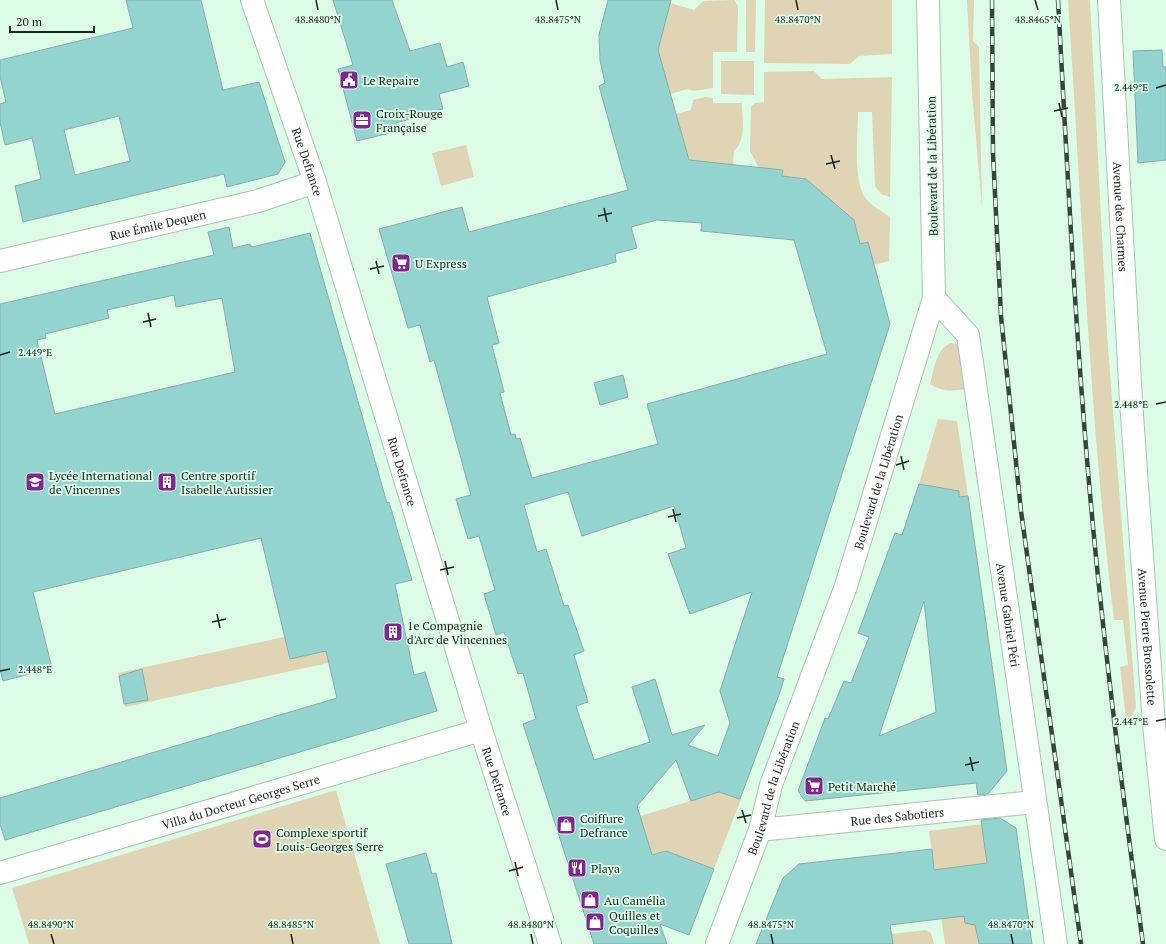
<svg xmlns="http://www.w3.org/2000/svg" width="1166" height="944" font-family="'PT Serif',serif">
<rect width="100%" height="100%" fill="#dcfce8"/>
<g fill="#dfd4b3">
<polygon points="734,0 738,6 737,52 713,52 713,88 694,91 688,89 670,94 656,69 657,25 664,27 670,3 694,10 703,1"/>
<polygon points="746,0 756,0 755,52 746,52"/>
<polygon points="765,0 892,0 892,54 859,56 850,64 764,63"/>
<polygon points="967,0 974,0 973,41 979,47 982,207 972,93"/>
<path d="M1068,0h22l17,334 29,373 -9,20 -7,-60 8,-2 -5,-45h-9c-25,-206 -32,-413 -46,-620z"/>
<polygon points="721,61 754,61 754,95 721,94"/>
<path d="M814,71l8,8 70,-2 -2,120 -9,-3 -6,-8 -3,-74h-14c0,23 -5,63 6,84 6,9 17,15 26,21l-1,44 -16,4 -5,-23 -8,2 -7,-24 -47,-41 -23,-3v-6l-24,-2 -9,-17 1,-44 4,-4 9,-1v-30z"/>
<path d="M705,97l8,1v5h29c0,15 5,37 -8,48l-1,14 -50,2 -7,-26 7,-3 -7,-24 15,-4 2,-10z"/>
<polygon points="466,145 474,177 441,186 432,153"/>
<path d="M951,343l6,1 5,4 8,40c-14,3 -27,5 -40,-4 4,-13 6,-36 21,-41z"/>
<polygon points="938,419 957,421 968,496 959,497 959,491 919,484"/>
<polygon points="344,624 351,658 125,707 118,673"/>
<polygon points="336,790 380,944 29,944 12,888"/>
<polygon points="720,792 741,799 714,869 666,851 637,859 624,821"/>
<polygon points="982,824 987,863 966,866 978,944 945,944 929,831"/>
<polygon points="926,930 931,933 934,944 893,944 891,934"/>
</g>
<g fill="#94d4cf" stroke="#87adab" fill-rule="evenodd">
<path d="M126,0h75l22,90 36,-8 26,80 -7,12 -51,13 -3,-13 -201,48 -8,-36 26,-7 -9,-41 -27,7 -5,-23v-18l6,-2 -6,-26v-16l133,-32zM119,116l11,45 -55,14 -11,-45z"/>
<polygon points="333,0 392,0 410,51 440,43 447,67 463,62 469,86 439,94 443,109 396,123 398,131 357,141 338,69 353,65"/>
<path d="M608,0h63l-13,50 31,110 94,10 -1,6 24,3 48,41 6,24 8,-2 22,82 -113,353 7,2 -4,13 -40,107 -21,-7 -28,9 -15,-41 -39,46 15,49 14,-4 48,18 -25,66 -29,-11 7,20h-73l-71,-220 13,-5 -13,-46 -5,1 -14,-42 -8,3 -12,-41 11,-4 -16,-54 -11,3 -12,-40 15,-4 -37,-135 -4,2 -10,-37 -12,3 -29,-99 83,-22 7,25 159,-42 -29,-104 6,-3 -5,-23 -1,-25zM657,220l45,3 -1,8 93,9 33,114 -180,50 11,40 -126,34 -12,-40 -4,1 -1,-5 -4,1 -11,-42 4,-1 -12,-47 7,-2 -12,-46 129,-35 -1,-8 22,-6 -6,-21zM568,492l14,44 92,-30 12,42 -18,6 22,60 62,-22 -32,99 10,32 -12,33 -30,-11 17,-20 -33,10 -17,-56 -23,8 18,55 -56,18 -18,-54 12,-4 -14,-47 10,-4 -16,-46 -4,1 -18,-57 -9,3 -13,-47z"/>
<polygon points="1162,50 1163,67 1166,67 1166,160 1138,163 1133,51"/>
<path d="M229,227l4,21 17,-4 2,3 58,-14 77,270 2,-1 23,78 -17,4 19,91 11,-3 12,39 -432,129 -5,-16v-26l337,-100 -11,-47 -36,8 -29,-121 -228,54 19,76 -49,13 -3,-12v-365l214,-49 -6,-23zM174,295l2,12 46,-9 13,74 -180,42 -18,-74 9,-2 -1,-4 64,-16 -2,-8z"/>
<polygon points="623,375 628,397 600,405 594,383"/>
<path d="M919,484l40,7v6l9,-1 39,275 -19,23 -10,1 -2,-12 -171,18 -7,-10 27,-73 3,1 16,-38 7,2 18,-46 -11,-4 37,-100 7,2zM924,601l12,111 -57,24z"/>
<polygon points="142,669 148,700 124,704 119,676"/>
<polygon points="1000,818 1016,828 1032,944 979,944 975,925 965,923 964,916 890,925 893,944 756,944 783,878 799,864 932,849 934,870 987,863 981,820"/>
<polygon points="426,853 432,874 436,873 452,944 409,944 386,864"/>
</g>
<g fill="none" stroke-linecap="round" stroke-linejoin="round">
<g stroke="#a7c5b2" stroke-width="24">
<g id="minor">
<path id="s1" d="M1109,0l22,401 23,324 12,114"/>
<path id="s2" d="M0,261l258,-60 57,-19"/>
<path id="s3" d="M934,298l34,37 88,609"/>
<path id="s4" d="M760,830l274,-28"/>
<path id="s5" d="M0,873l481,-143"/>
</g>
</g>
<g stroke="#a7c5b2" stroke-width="24">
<g id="major">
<path id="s6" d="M252,0l63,182 166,548 69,214"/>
<path id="s7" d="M717,944l43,-114 11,-45 75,-199 88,-288 -6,-298"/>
</g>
</g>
<use href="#minor" stroke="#fff" stroke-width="22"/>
<use href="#major" stroke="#fff" stroke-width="22"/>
<g stroke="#36443b" stroke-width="4.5">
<g id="rail">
<polyline points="992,0 993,153 1001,316 1021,511 1081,944"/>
<path d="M1058,0c10,182 19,365 37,547 13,132 30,265 48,397"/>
</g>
</g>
<use href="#rail" stroke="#dcfce8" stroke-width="3" stroke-dasharray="9" stroke-linecap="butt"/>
</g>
<path fill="none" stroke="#1a251e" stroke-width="1.5" d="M316,0l2,10M556,0l2,10M796,0l2,10M1035,0l3,10M1156,88l10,-3M1059,103l3,14M1054,111l14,-3M831,155l4,14M826,164l14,-3M604,208l3,14M598,216l14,-3M376,261l3,13M370,269l14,-3M148,313l3,14M143,322l13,-3M0,355l10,-3M1156,404l10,-2M901,456l3,14M896,465l13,-4M673,509l3,13M668,517l13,-3M445,561l3,14M440,570l14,-3M217,614l3,14M212,622l14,-3M0,671l10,-2M1156,721l10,-2M970,757l3,14M965,765l14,-3M742,810l4,13M737,818l14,-3M515,862l3,14M509,871l14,-4M51,934l3,10M291,934l2,10M531,934l2,10M771,934l2,10M1011,934l2,10"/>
<defs>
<g id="civic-square" transform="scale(1)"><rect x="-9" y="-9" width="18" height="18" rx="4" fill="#822590" stroke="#dcfce8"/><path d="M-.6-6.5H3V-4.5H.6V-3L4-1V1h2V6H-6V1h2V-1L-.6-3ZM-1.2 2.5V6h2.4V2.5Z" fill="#fff"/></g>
<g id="office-square" transform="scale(1)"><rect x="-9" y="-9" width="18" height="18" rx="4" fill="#822590" stroke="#dcfce8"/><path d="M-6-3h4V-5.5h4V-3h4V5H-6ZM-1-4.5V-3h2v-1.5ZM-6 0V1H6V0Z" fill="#fff"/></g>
<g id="supermarket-square" transform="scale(1)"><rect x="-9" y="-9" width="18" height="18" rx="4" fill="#822590" stroke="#dcfce8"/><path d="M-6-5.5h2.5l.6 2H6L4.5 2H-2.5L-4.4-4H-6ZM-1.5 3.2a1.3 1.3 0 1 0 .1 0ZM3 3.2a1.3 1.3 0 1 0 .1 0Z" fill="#fff"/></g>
<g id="school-square" transform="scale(1)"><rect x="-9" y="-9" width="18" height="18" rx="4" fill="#822590" stroke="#dcfce8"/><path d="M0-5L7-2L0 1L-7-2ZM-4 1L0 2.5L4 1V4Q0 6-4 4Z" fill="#fff"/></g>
<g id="building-square" transform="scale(1)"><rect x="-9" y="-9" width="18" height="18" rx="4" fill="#822590" stroke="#dcfce8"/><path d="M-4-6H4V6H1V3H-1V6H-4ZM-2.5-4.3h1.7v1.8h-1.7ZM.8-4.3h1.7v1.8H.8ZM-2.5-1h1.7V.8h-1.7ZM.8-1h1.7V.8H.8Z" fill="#fff"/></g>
<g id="shop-square" transform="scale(1)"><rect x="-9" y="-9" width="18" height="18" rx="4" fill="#822590" stroke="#dcfce8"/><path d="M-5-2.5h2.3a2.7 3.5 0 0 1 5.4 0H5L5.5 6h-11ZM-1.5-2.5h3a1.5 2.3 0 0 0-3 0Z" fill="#fff"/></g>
<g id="stadium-square" transform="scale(1)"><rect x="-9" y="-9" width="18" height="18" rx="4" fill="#822590" stroke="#dcfce8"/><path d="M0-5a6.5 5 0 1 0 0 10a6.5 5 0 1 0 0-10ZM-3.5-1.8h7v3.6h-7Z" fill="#fff"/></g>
<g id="restaurant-square" transform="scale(1)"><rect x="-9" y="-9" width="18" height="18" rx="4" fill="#822590" stroke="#dcfce8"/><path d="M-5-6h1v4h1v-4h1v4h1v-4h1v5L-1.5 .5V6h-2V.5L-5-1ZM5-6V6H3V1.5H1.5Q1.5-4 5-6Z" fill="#fff"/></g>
</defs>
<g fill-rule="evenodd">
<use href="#civic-square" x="349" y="80"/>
<use href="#office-square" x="362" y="120"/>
<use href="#supermarket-square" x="401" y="263"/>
<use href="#school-square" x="35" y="482"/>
<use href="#building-square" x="167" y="482"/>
<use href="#building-square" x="393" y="632"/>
<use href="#supermarket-square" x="814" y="786"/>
<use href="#shop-square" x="566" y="825"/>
<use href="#stadium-square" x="262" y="839"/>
<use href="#restaurant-square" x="577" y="868"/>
<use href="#shop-square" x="590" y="900"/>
<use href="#shop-square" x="595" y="922"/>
</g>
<g text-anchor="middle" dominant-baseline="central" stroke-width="3.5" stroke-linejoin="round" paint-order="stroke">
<g font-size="12" fill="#1a251e" stroke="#dcfce8" text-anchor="start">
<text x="363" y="80">Le Repaire</text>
<text x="376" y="113">Croix-Rouge<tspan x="376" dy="14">Française</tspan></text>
<text x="415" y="263">U Express</text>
<text x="49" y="475">Lycée International<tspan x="49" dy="14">de Vincennes</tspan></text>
<text x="181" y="475">Centre sportif<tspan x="181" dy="14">Isabelle Autissier</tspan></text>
<text x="407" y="625">1e Compagnie<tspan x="407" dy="14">d'Arc de Vincennes</tspan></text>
<text x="828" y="786">Petit Marché</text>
<text x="580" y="818">Coiffure<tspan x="580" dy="14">Defrance</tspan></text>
<text x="276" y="832">Complexe sportif<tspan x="276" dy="14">Louis-Georges Serre</tspan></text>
<text x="591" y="868">Playa</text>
<text x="604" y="900">Au Camélia</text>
<text x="609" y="915">Quilles et<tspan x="609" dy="14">Coquilles</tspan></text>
</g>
<g font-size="12" fill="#1a251e" stroke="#dcfce8">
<text stroke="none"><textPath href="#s6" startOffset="171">Rue Defrance</textPath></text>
<text transform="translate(932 166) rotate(-91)">Boulevard de la Libération</text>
<text stroke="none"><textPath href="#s1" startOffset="217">Avenue des Charmes</textPath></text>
<text stroke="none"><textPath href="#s2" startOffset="162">Rue Émile Dequen</textPath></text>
<text stroke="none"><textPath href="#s6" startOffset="495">Rue Defrance</textPath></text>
<text stroke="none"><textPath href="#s7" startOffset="490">Boulevard de la Libération</textPath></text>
<text stroke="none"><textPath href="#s3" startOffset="333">Avenue Gabriel Péri</textPath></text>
<text stroke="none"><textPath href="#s1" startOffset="638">Avenue Pierre Brossolette</textPath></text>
<text stroke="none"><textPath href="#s6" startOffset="819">Rue Defrance</textPath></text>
<text stroke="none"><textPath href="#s7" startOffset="166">Boulevard de la Libération</textPath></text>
<text stroke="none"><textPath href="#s5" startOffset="251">Villa du Docteur Georges Serre</textPath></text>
<text stroke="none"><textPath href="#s4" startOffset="138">Rue des Sabotiers</textPath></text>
</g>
</g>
<g font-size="10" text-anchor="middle" fill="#1a251e" stroke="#dcfce8" stroke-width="3.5" stroke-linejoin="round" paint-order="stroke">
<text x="318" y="23">48.8480°N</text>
<text x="558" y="23">48.8475°N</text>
<text x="798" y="23">48.8470°N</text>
<text x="1038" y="23">48.8465°N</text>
<text x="1131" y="91">2.449°E</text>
<text x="35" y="356">2.449°E</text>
<text x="1131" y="408">2.448°E</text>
<text x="35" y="673">2.448°E</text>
<text x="1131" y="725">2.447°E</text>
<text x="51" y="928">48.8490°N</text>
<text x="291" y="928">48.8485°N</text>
<text x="531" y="928">48.8480°N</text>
<text x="771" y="928">48.8475°N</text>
<text x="1011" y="928">48.8470°N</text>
</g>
<path d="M10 26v6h84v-6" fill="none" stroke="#1a251e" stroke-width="2"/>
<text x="16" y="26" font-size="12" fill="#1a251e" stroke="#dcfce8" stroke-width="3" paint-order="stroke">20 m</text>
</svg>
